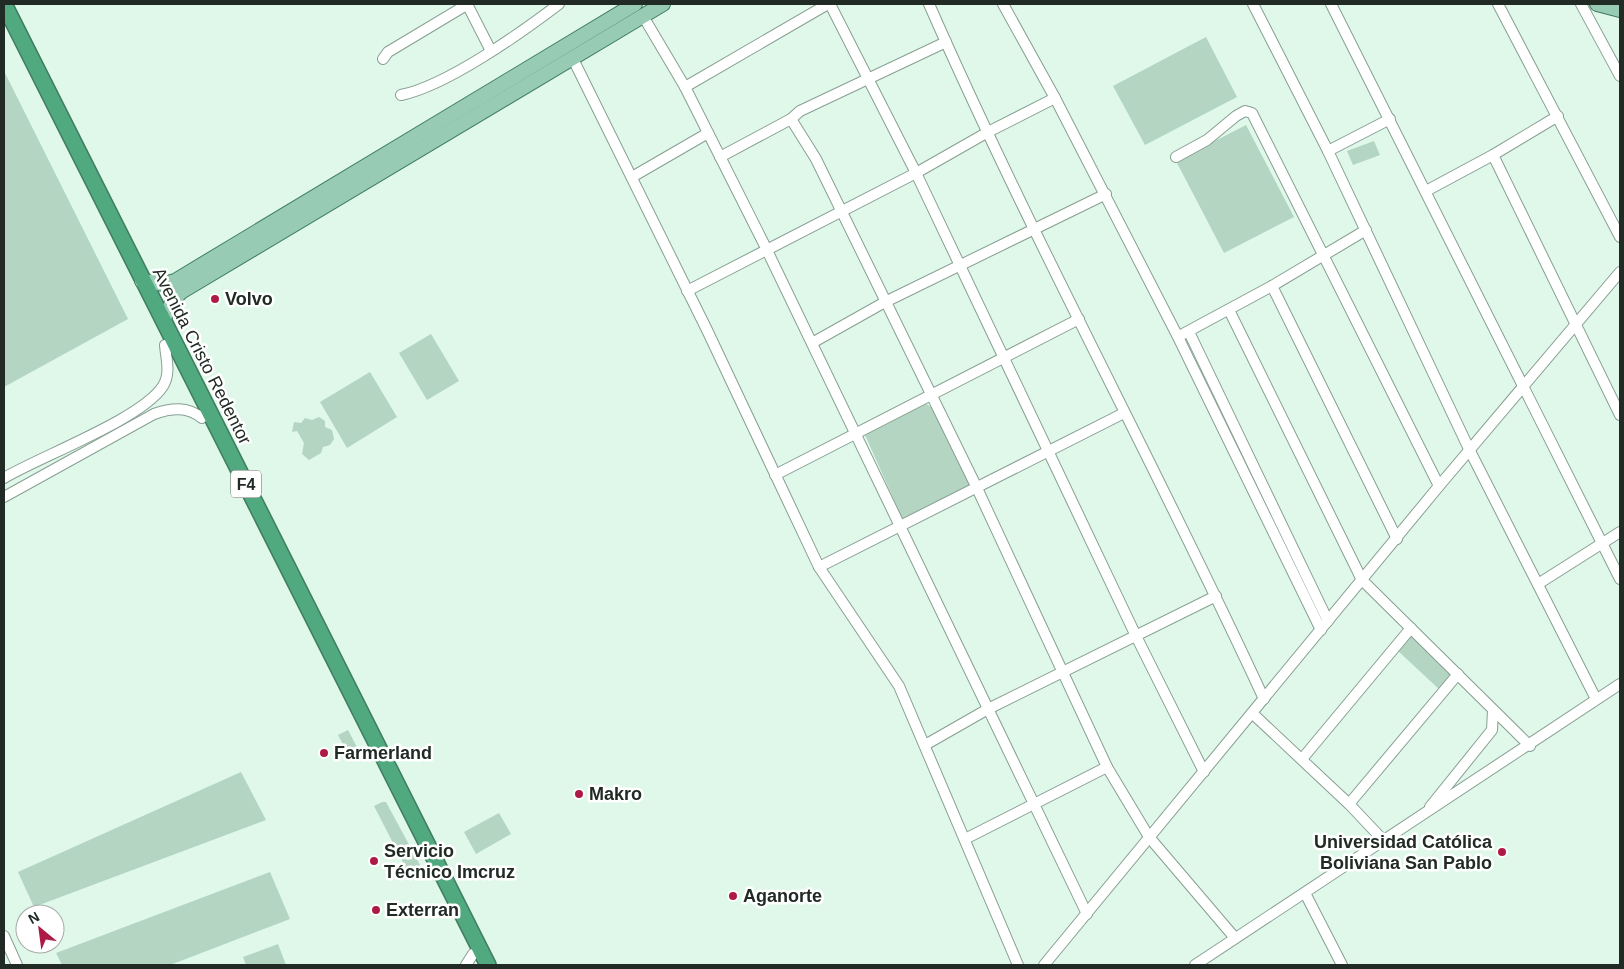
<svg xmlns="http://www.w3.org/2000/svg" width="1624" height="969" font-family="Arial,sans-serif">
<rect width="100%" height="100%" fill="#dff8ea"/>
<g fill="#b3d5c2">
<polygon points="1206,37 1237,97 1145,145 1113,86"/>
<polygon points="4,71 128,319 4,387"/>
<polygon points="1246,125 1294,217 1224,253 1176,161"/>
<polygon points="1374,141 1380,155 1353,165 1347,151"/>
<polygon points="431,334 459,381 427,400 399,353"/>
<polygon points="370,372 397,417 347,448 320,402"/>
<polygon points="925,403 932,408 971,485 903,520 865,435 868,431"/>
<polygon points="319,417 325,421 325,427 332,430 334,439 330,445 323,447 321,453 309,460 302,454 304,443 297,431 292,432 294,422 301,423 305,418 312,420"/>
<polygon points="1411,635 1453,674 1441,691 1396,649"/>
<polygon points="348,730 358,749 348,754 338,735"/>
<polygon points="241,772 266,820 34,907 18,872"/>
<polygon points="382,802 386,802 420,865 418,870 409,874 374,806"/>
<polygon points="499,813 511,834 476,854 464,832"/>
<polygon points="270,872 290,919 170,965 62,965 56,953"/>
<polygon points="278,944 286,965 246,965 243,957"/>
</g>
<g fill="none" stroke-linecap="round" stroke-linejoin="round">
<g stroke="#889f92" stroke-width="12">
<g id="minor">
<polyline points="467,4 491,51"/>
<polyline points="830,4 916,173 1136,636 1204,772"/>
<path d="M929,4c103,235 227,461 335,695"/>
<polyline points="1003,4 1055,98"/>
<polyline points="1253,4 1328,151 1470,451 1596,699"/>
<polyline points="1331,4 1620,579"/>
<polyline points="1498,4 1620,237"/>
<polyline points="1581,4 1620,76"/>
<polyline points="643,16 685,87 763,242 1087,914"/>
<polyline points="572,57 707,330 819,567 899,686 1018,965"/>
<polyline points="383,59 388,52 468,4"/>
<polyline points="685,87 828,4"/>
<path d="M401,95c45,-9 120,-62 158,-91"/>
<polyline points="791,119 816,159 976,486 1107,767 1149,837 1235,938"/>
<polyline points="1328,151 1390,119"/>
<polyline points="1493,155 1620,415"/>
<polyline points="720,157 791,119 800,111 946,42"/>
<polyline points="1176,157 1207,140 1236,116 1245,111 1252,113 1439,486"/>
<polyline points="632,177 708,133"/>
<polyline points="1426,191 1493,155 1558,116"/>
<polyline points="1272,286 1397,539"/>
<polyline points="687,291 916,173 988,132 1055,98 1178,337 1321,630"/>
<polyline points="1229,310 1362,580 1530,746"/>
<polyline points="1189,332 1328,621"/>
<polyline points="1183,334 1272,286 1366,230"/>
<polyline points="812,343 885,302 1106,194"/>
<polyline points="775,475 1079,319"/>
<path d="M4,478c37,-22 138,-59 159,-92 8,-13 3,-27 2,-41"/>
<path d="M4,497l150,-83c17,-6 33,-8 48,4"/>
<polyline points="819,567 1124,413"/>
<polyline points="1538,584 1620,532"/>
<polyline points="1252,713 1349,804 1384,841"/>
<polyline points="925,745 988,709 1216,596"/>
<polyline points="1302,759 1411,628"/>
<polyline points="1349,804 1458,674"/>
<polyline points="1430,807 1492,730 1493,710"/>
<polyline points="965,839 1107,767"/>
<polyline points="1305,893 1342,965"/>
<polyline points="4,936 17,965"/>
<polyline points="466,965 473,954"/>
<polyline points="1044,965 1439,486 1620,272"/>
<polyline points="1195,965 1620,684"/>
</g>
</g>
<g stroke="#407d60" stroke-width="16">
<g id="major">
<polyline points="1597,4 1620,10"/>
<polyline points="142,281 164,284 175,281 635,4"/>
<polyline points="163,320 174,299 181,292 663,4"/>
</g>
</g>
<g stroke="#407d60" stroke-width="18">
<polyline id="highway" points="4,4 488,965"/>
</g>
<use href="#minor" stroke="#fff" stroke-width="10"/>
<use href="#major" stroke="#97cbb3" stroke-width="14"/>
<use href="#highway" stroke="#51a980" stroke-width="15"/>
</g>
<g fill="#ae1a46" stroke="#fff" stroke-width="2">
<circle cx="215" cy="299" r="5"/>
<circle cx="324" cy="753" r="5"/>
<circle cx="579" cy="794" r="5"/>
<circle cx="1502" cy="852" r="5"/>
<circle cx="374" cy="861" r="5"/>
<circle cx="733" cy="896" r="5"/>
<circle cx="376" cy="910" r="5"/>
</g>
<g text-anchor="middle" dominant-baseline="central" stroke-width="5" stroke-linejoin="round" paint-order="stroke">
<rect fill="#fff" stroke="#646a66" stroke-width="1" x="231" y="470.5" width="30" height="27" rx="4"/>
<g font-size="16" font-weight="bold" fill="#212a25">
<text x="246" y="484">F4</text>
</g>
<g font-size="18" font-weight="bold" fill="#212a25" stroke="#fff" text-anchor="start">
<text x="225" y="299">Volvo</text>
<text x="334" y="753">Farmerland</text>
<text x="589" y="794">Makro</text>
<text x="1492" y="842" text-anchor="end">Universidad Católica<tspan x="1492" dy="21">Boliviana San Pablo</tspan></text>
<text x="384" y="851">Servicio<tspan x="384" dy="21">Técnico Imcruz</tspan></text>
<text x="743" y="896">Aganorte</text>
<text x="386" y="910">Exterran</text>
</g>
<g font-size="18" fill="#212a25" stroke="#fff">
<text transform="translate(202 356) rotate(63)">Avenida Cristo Redentor</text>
</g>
</g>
<rect width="1624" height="969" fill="none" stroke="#212a25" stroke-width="10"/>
<g transform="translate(40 929) rotate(331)"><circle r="24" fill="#ffffff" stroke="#a6aaa8"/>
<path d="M0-4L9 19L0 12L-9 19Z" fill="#ae1a46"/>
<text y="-8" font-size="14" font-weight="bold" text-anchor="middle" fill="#212a25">N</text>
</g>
</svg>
